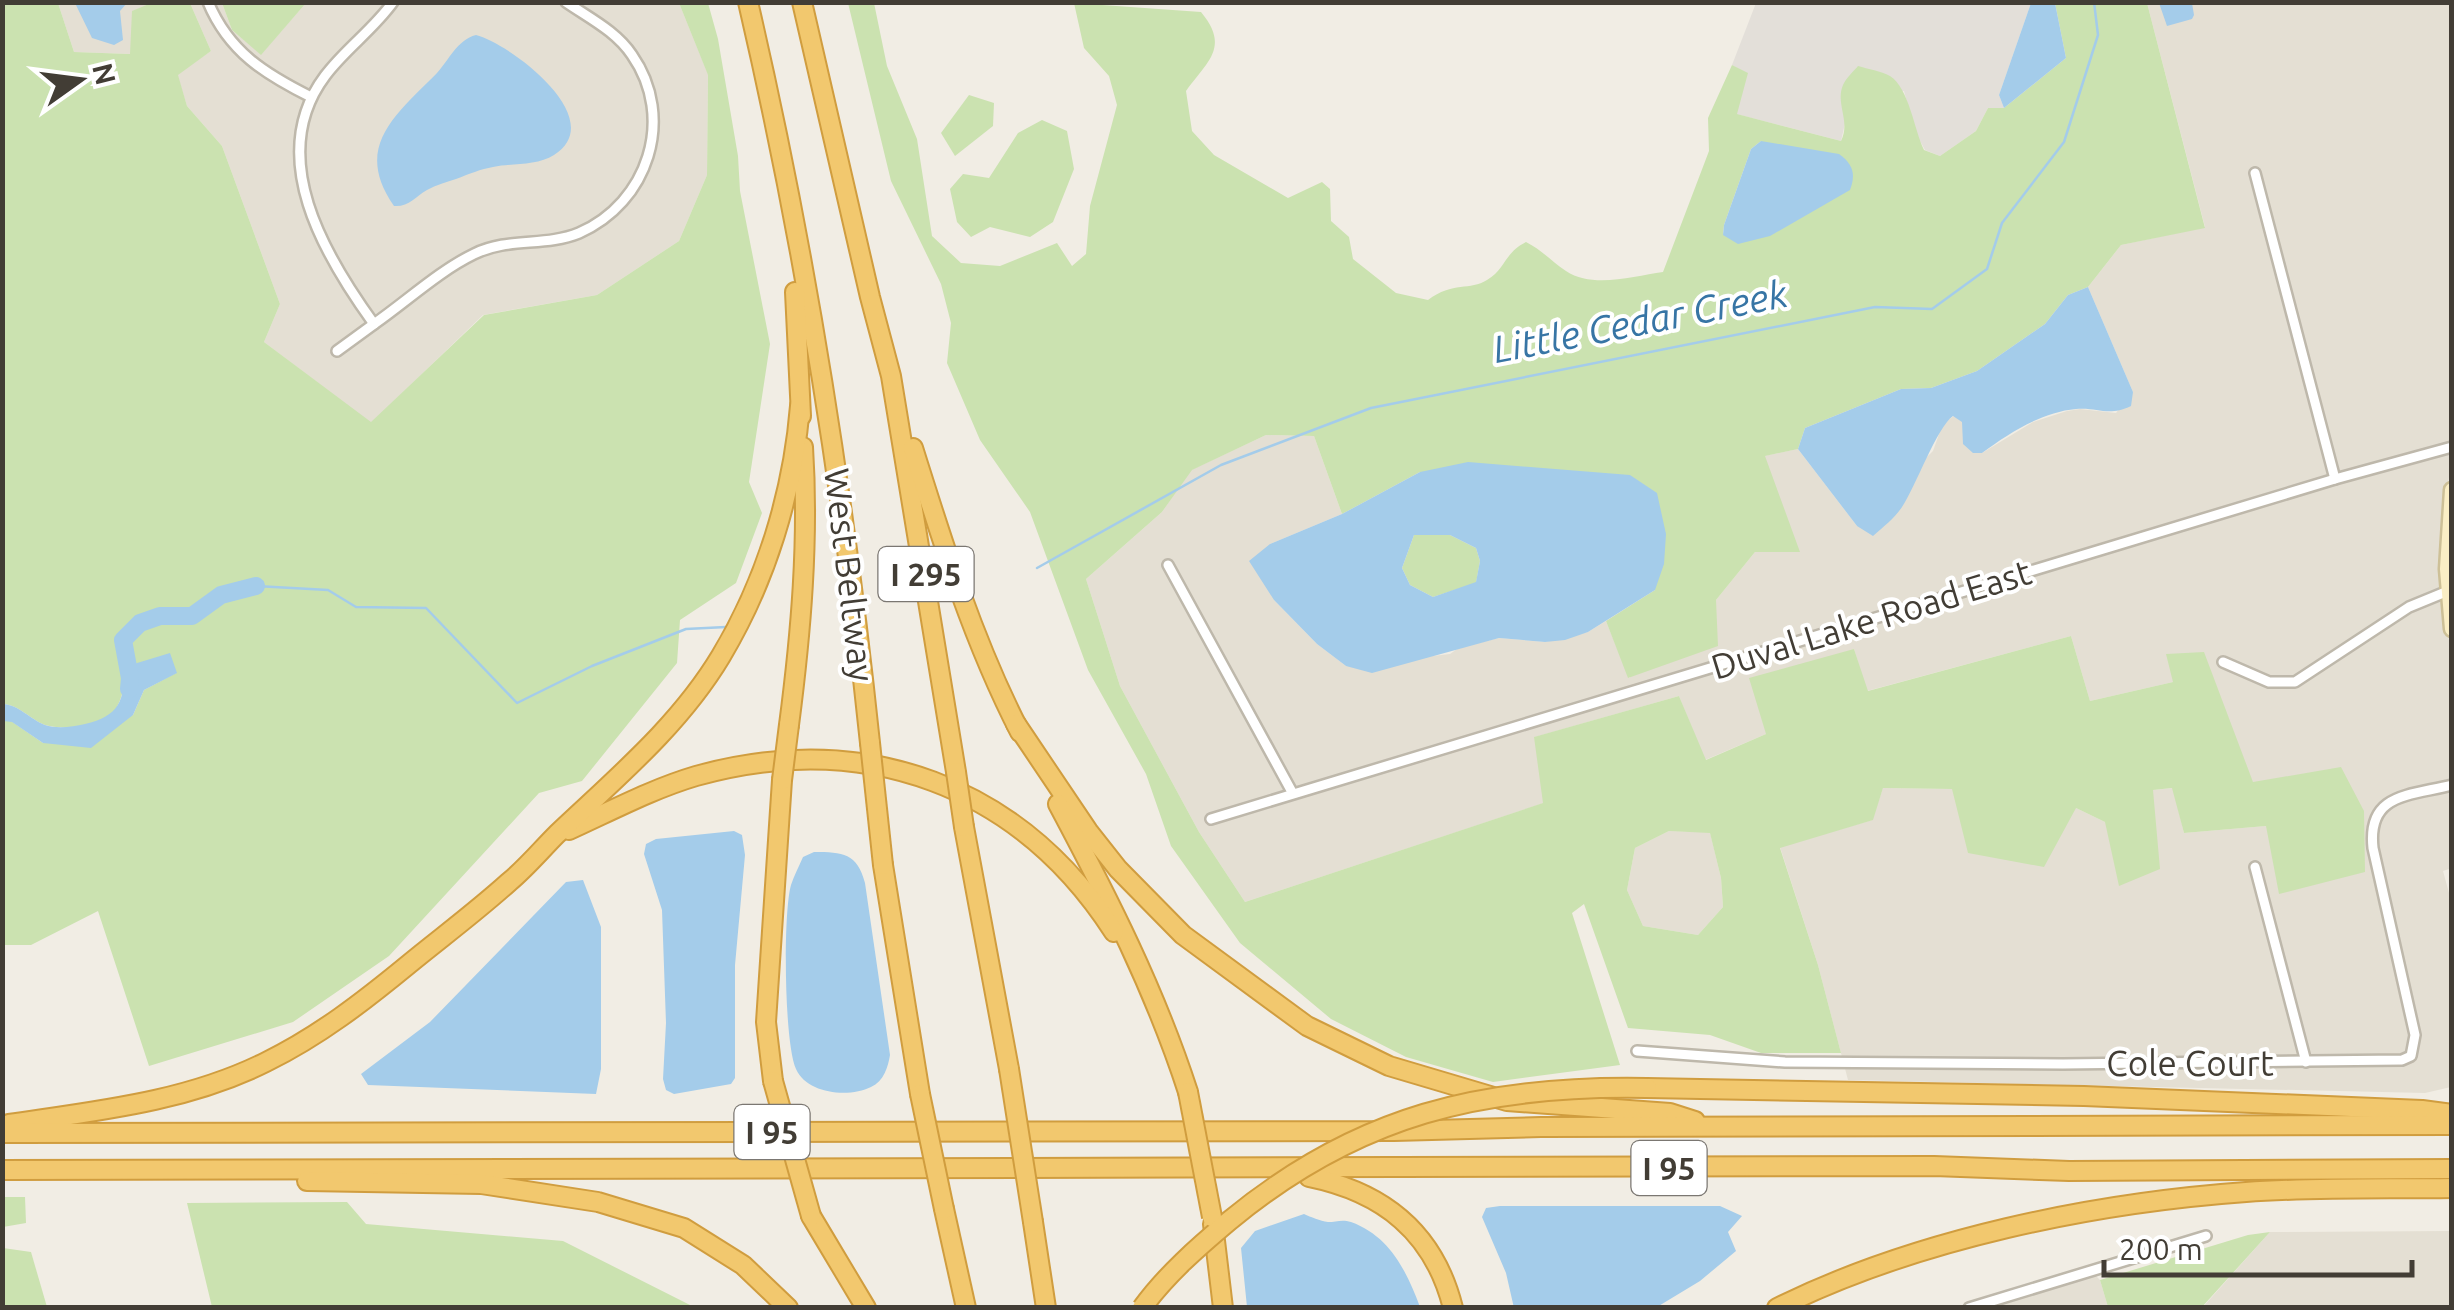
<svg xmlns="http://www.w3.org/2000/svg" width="2454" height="1310" font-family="Ubuntu,sans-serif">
<rect width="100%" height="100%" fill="#f1ede4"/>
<g fill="#e4dfd3">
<polygon points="58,3 151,3 133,11 131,54 74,52"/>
<polygon points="190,3 222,3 232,30 261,54 306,3 679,3 708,74 707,175 679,241 597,295 483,315 371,423 264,342 280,304 222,146 187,106 177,74 211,51"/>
<polygon points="2147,3 2451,3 2452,458 2444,509 2444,610 2452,659 2452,868 2443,871 2452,904 2451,1087 2425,1093 1848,1080 1818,965 1780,847 1872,820 1883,788 1952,789 2076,808 2105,822 2153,790 2173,788 2184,833 2266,826 2365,872 2253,782 2173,682 2090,701 2071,636 1867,691 1854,649 1766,734 1705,760 1679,696 1535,737 1544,803 1245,902 1199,832 1120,686 1086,579 1162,512 1191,470 1266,435 1314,436 1342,514 1270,544 1274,600 1317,644 1346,666 1450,654 1460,647 1499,638 1545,642 1588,632 1606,621 1629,678 1716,600 1755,552 1798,552 1764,456 1798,449 1857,526 1933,451 1943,423 1954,416 1962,421 1982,453 2033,422 2067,411 2080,409 2116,413 2133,392 2088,287 2121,245 2205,227"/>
<polygon points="1669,831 1710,832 1721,878 1723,907 1698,935 1643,926 1627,890 1635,848"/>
<polygon points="2451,1231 2451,1307 2202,1308 2270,1232"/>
<polygon points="2095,1275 2100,1280 2108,1307 1988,1308"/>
</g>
<polygon fill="#e3dfd9" points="1756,3 2031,3 1999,95 2004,108 1988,108 1976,131 1940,156 1925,150 1915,132 1904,91 1841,99 1846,119 1841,141 1736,114 1747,74 1732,65"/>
<g fill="#cbe2b0" fill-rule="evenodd">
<path d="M3,3h55l16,49 56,2 2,-43 19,-8h39l21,48 -33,24 9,31 35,40 58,158 -16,38 107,80 113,-107 113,-20 82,-54 28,-66 1,-100 -29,-72h29l10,36 20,117 2,35 30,153 -21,138 13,31 -26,70 -56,37 -3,43 -95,118 -43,12 -150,163 -96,66 -144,44 -51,-155 -67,34h-28v-224h8l32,22 90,-28 11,-25 32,-17 -51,9c-3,13 -6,27 -17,36 -13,9 -47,12 -63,7 -15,-6 -26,-20 -42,-21z"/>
<polygon points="222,3 306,3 261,55 232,30"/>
<path d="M848,3h26l13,63 30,73 15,97 29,27 39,3 57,-23 15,23 14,-12 4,-48 27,-101 -8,-29 -25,-28 -10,-45 127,9c29,35 7,49 -15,79l6,40 22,24 74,43 34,-16 8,7 1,32 18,16 4,22 43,34 32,7c25,-19 42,-9 59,-20 19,-11 16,-26 39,-38 16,8 26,20 40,29 27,18 68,5 97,1l46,-121 -1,-33 24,-53 16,8 -11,41 104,27c10,-20 -6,-37 2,-56 3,-7 11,-14 15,-19 10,3 23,5 32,10 19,12 24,53 34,74l16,6 36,-25 12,-23h16l62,-50 -11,-55h92l58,225 -84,17 -33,42 -20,8 -23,29 -68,47 -46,17 -30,1 -96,39 -7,21 -33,7 35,96h-45l-39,48 2,46 -90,32 -22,-57 49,-31 -235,-118 -78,42 -28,-78 -48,-1 -74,35 -30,42 -76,67 34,107 79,146 46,70 298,-99 -9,-66 145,-41 27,64 60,-26 -17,-56 105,-29 14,42 203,-55 19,65 83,-19 -7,-28 38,-2 49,130 88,-15 23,44 1,61 -86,22 -13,-68 -82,7 -12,-45 -19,2 7,79 -41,17 -14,-64 -29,-14 -32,59 -76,-14 -16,-64 -69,-1 -10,32 -93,28 38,117 23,88h-80l-51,-18 -82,-7 -44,-124 -12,9 48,152 -127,17 -87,-25 -75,-38 -91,-76 -69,-97 -25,-72 -58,-104 -58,-158 -50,-72 -33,-77 4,-40 -10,-39 -50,-103zM1761,141l-38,94 1,-10 27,-76zM1669,831l41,2 11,45 2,29 -25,28 -55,-9 -16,-36 8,-42z"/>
<polygon points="969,95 994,103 993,126 955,156 941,133"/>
<polygon points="1042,120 1067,131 1074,169 1053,222 1030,237 990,227 971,237 957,222 950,189 963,174 989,178 1018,133"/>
<polygon points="1414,535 1450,535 1476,548 1480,561 1476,583 1433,597 1410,585 1402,568"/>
<polygon points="3,1197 25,1197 26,1223 3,1227"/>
<polygon points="347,1202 366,1224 563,1241 694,1307 212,1307 187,1203"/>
<polygon points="2270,1232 2202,1307 2108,1307 2100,1280 2248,1235"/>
<polygon points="3,1248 31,1252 47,1307 3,1307"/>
</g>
<g fill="#a4ccea" fill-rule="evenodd">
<polygon points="75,3 127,3 120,11 123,40 114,45 92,38"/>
<polygon points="2031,3 2055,3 2066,58 2004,108 1999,95"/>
<polygon points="2159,3 2192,3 2194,15 2192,19 2167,26"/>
<path d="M476,35c33,8 135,84 78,120 -17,11 -42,8 -61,12 -12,2 -24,7 -37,12 -9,3 -20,6 -29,11 -12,7 -18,17 -33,16 -42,-60 3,-92 43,-133 12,-13 20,-33 39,-38z"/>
<path d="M1761,141l78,13c14,10 17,20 11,36l-80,46 -32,8 -15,-9 1,-10 27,-76z"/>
<path d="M2088,287l45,105 -2,14c-23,11 -33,1 -55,3 -34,3 -67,24 -94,44h-9l-10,-9 -1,-22 -9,-6c-16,11 -37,70 -51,91 -7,11 -19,20 -29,29l-16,-10 -59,-77 7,-21 96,-39 30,-1 46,-17 68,-47 23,-29z"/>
<path d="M1468,462l162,13 27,18 9,41 -2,30 -9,26 -67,42 -23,8 -20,2 -46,-4 -127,35 -26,-7 -29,-22 -43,-44 -25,-39 21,-17 72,-30 78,-42zM1414,535h36l26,13 4,13 -4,21 -43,15 -23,-12 -8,-17z"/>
<path d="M170,653l7,20 -33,17 -11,25 -42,33 -48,-5 -31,-21 -9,-1v-17c16,1 27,15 42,21 12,4 27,2 40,-1 34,-8 40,-23 39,-57z"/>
<polygon points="734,831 742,835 745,855 735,965 735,1078 731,1084 674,1094 666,1090 663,1079 666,1023 662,910 644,854 646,844 656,839"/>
<path d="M814,852c29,0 43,1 51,31l25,172c-2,12 -6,26 -19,32 -22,11 -64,7 -75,-18 -12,-26 -13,-156 -5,-184 3,-9 8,-19 12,-28z"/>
<polygon points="583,880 601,927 601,1069 596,1094 368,1085 361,1074 430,1022 566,882"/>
<polygon points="1500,1206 1720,1206 1742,1216 1728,1232 1736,1251 1700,1281 1657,1307 1514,1308 1506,1273 1482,1217 1486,1208"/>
<path d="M1304,1214c7,3 16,7 24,8 8,0 14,-3 23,0 39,14 56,50 69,85h-173l-6,-59 14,-17z"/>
</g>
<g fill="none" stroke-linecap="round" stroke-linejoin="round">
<g stroke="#a4ccea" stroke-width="2.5">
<polyline points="1037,568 1221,465 1371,408 1875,307 1932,309 1987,269 2002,223 2064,142 2098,35 2094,2"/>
<polyline points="256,586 328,590 356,607 426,608 517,703 592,666 686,629 726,627"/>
</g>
<polyline stroke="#a4ccea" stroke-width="18" points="129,689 130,678 123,640 140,623 160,616 192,616 221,595 256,586"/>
<g stroke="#beb8ab" stroke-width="14">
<g id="street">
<path d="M208,2c21,50 57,72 103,95"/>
<path d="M393,2c-20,28 -48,47 -68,74 -60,80 -1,179 49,248 33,-23 65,-53 100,-70 34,-17 71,-7 105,-21 69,-30 97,-115 53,-178 -16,-24 -43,-37 -66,-53"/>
<polyline points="2255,173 2335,479"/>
<polyline points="337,351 374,324"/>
<polyline points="1168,565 1292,792"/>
<polyline points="2223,662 2269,682 2295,682 2409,607 2448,591"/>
<polyline points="1211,819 2335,479 2452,447"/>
<polyline points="2255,867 2306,1062"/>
<path d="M1637,1051l148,11 278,2 339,-4 9,-4 4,-21 -42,-187c-6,-55 36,-52 79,-63"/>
<polyline points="1969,1308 2206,1236"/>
</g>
</g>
<g stroke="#cdc097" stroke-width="19">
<polyline id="secondary" points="2452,490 2447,569 2452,629"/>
</g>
<g stroke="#d09d3f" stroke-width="22">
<g id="highway">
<path d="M748,2c57,245 96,492 122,741"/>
<polyline points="802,2 870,297 891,376 956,772"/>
<polyline points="795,292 801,416"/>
<path d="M913,448c30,96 61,195 107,284"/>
<polyline points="1016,724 1088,831 1118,869 1183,935 1307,1026 1389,1066 1507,1101 1670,1113 1695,1121"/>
<path d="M789,725c12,-92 20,-185 14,-278"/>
<path d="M1058,804c50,94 97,186 130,288"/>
<polyline points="964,827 1009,1069"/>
<path d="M569,830c42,-19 83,-41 127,-54 169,-47 323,9 418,156"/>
<polyline points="883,865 920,1094"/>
<polyline points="773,1081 766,1022 782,780"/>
<polyline points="1647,1088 2084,1096 2422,1110 2452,1114"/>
<path d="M9,1124c87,-13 177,-22 257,-62 53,-26 98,-61 143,-98 33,-27 68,-53 100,-82 17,-14 32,-32 48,-48 58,-55 122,-108 164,-178 45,-75 72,-163 79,-250"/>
<polyline points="2,1133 1394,1131 1541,1127 2452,1125"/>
<polyline points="2,1170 1934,1166 2069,1171 2452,1169"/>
<path d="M1309,1177c74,15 125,55 144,131"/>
<polyline points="307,1181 481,1184 598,1202 684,1228 743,1265 788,1308"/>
<polyline points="944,1209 966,1308"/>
<polyline points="811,1216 866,1308"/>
<polyline points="1033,1222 1046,1308"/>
<polyline points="1213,1224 1223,1308"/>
<path d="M1777,1308c139,-69 316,-105 469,-116 68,-5 137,-3 206,-4"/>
</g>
</g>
<use href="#street" stroke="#fff" stroke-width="9"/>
<use href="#secondary" stroke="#faeec5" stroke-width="14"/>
<use href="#highway" stroke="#f2c86e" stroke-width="18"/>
<g stroke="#d09d3f" stroke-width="22" stroke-linecap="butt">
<g id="highway-bridge">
<polyline points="870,743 883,865"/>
<polyline points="956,772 964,827"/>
<polyline points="782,780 789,725"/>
<polyline points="1009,1069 1033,1222"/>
<polyline points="773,1081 811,1216"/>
<polyline points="1188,1092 1212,1217"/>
<polyline points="920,1094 944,1209"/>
<path d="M1142,1308c24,-33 56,-61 87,-87 128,-106 254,-136 418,-133"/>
</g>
</g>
<use href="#highway-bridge" stroke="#f2c86e" stroke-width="18"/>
</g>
<g text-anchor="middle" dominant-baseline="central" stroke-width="8" stroke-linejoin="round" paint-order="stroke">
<g fill="#fff" stroke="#7b7772" stroke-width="2.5">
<rect x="878.5" y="547" width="95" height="54" rx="8"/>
<rect x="734.5" y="1105" width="75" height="54" rx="8"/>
<rect x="1631.5" y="1141" width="75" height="54" rx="8"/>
</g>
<g font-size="32" font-weight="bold" fill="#423d35">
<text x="926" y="574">I 295</text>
<text x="772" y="1132">I 95</text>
<text x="1669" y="1168">I 95</text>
</g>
<g font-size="35" fill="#423d35" stroke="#fff">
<text transform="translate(850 575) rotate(83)">West Beltway</text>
<text transform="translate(1871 619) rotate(-17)">Duval Lake Road East</text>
<text x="2190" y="1063">Cole Court</text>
</g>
<g font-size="38" font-style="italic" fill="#3775a5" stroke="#fff">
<text transform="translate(1640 321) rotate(-11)">Little Cedar Creek</text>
</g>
</g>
<rect width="2454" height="1310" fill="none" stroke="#423d35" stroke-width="10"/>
<g transform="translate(80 80) rotate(76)" stroke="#ffffff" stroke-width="8" paint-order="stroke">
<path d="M0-8L18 38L0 25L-18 38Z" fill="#423d35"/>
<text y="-15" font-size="28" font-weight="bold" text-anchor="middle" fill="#423d35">N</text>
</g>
<path d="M2104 1260v15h308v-15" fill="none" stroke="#423d35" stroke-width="5"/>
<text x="2119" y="1260" font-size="30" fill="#423d35" stroke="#ffffff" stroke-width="8" paint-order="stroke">200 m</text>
</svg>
